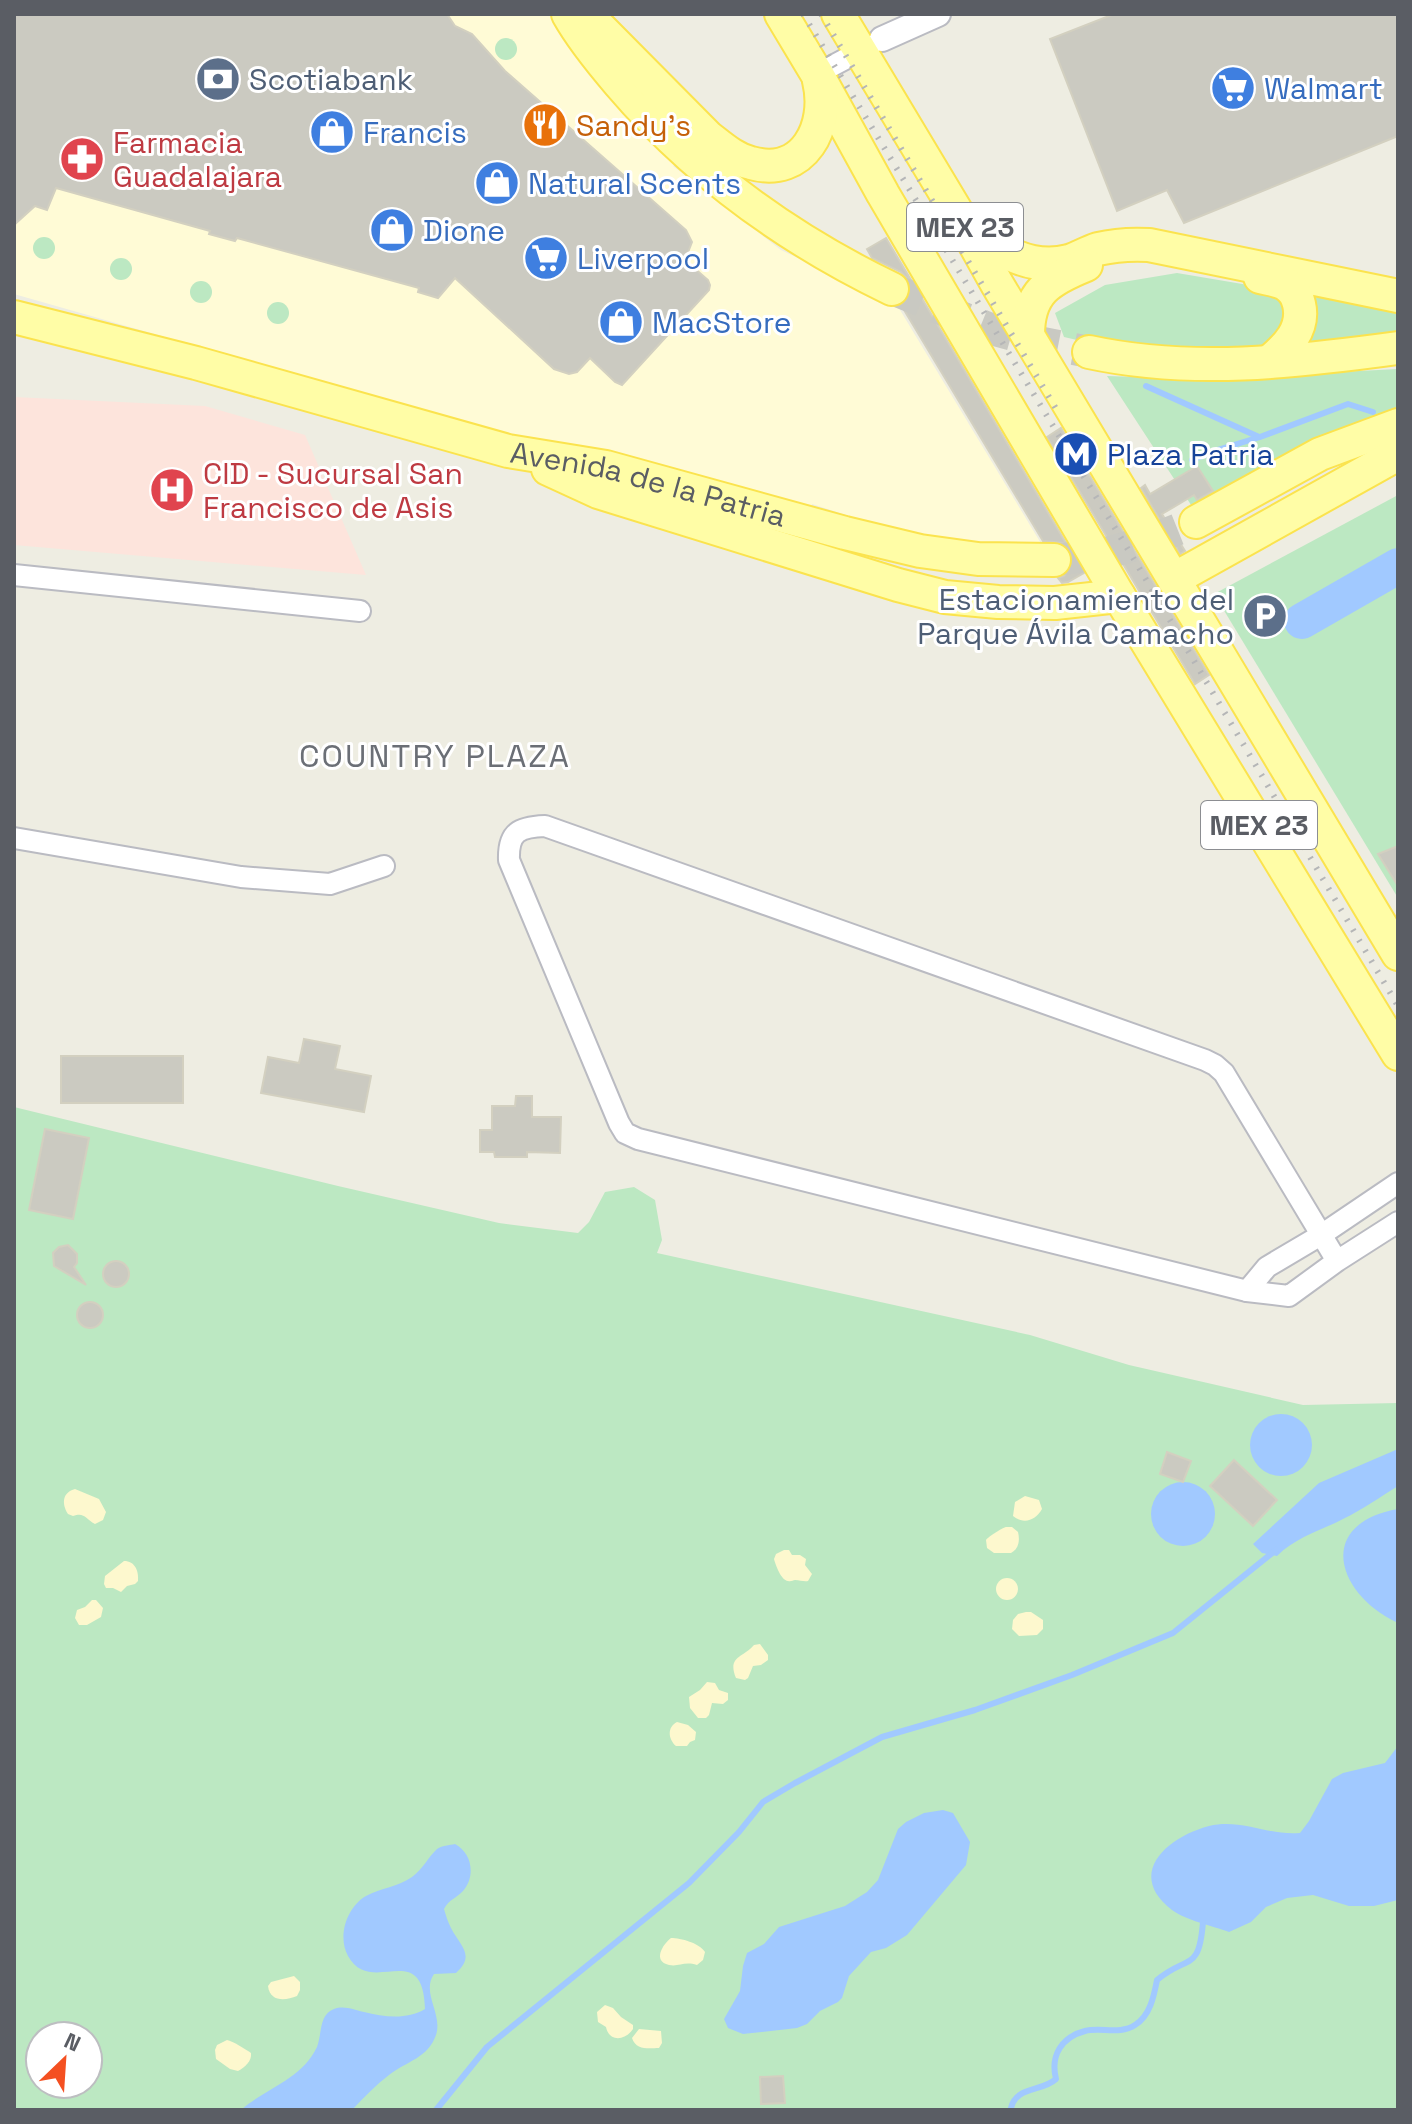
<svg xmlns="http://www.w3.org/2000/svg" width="1412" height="2124" font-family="'Space Grotesk',sans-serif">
<rect width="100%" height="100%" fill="#eeede2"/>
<polygon fill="#fffbd6" points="14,14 554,14 683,158 673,166 781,250 897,305 1042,545 952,541 892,530 812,504 807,520 14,294"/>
<polygon fill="#fde4dc" points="14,397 205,406 305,435 366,575 14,545"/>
<g fill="#bce8c2" fill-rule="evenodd">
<circle cx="506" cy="49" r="11"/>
<circle cx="44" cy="248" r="11"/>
<circle cx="121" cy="269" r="11"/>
<polygon points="1177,273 1398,310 1398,341 1235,352 1107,347 1064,337 1055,313 1105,285"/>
<circle cx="201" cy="292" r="11"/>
<circle cx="278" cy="313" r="11"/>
<polygon points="1398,369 1398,415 1195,511 1107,376 1204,379"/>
<polygon points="1398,495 1398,898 1214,594"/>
<path d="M14,1107l324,79 161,37 79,10 11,-11 16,-30 29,-5 21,13 7,40 -5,13 373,82 99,30 174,40 95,-2v707h-1384zM40,2036h48v48h-48z"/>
</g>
<g fill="#fdf8ce">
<path d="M75,1489l24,10 7,13 -3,8 -8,4c-10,-5 -10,-12 -22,-8l-5,-2c-7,-11 -5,-22 7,-25z"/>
<path d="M1025,1496l14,4 3,9c-6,11 -18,16 -29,7l2,-14z"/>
<path d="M1006,1527h6l6,5c2,8 1,17 -7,21h-17l-7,-5 -1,-8c2,-3 16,-12 20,-13z"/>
<path d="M784,1550h5l3,5h8l6,4 -1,6 7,9 -4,7c-4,1 -8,-1 -13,-1 -2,0 -4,2 -7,1 -7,-1 -12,-15 -14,-22l2,-5z"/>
<path d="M124,1561c11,0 15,10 14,20l-3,3 -8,2 -6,6 -8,-4h-7l-2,-4 1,-8z"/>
<circle cx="1007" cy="1589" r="11"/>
<polygon points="92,1600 96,1600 103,1608 101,1617 87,1625 79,1625 75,1618 77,1610 85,1607"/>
<polygon points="1026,1612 1031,1612 1043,1620 1043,1629 1037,1635 1019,1636 1012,1629 1013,1620 1018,1614"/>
<path d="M760,1644l8,11v5l-7,5 -8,1 -5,12 -3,2 -9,-2c-9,-22 7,-20 18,-33z"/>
<polygon points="707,1682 715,1683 719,1690 728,1693 728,1700 723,1704 712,1703 709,1715 706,1718 698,1718 690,1708 689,1697 700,1690"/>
<path d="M677,1722l11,3 8,7 -1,8 -5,2 -3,4h-11c-8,-7 -9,-19 1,-24z"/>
<path d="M671,1938c10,0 28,5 34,14l-2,8 -6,5c-13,-4 -18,2 -28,0 -17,-4 -6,-21 2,-27z"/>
<path d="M294,1976l6,6v8l-3,6c-12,5 -27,6 -29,-10l3,-4z"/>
<path d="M605,2005l8,3 8,9 12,8v4c-8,12 -24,13 -27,-2l-8,-5 -1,-10z"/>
<path d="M639,2029l22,2 1,12 -3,5c-9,0 -23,3 -27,-10z"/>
<path d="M227,2040c6,1 18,9 24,13 1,8 -6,14 -13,18l-8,-2 -14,-10 -1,-9 2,-5z"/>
</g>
<g fill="#a1c9ff">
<polygon points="1398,558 1398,582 1330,619 1319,611 1323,604"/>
<circle cx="1281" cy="1445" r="31"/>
<path d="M1398,1449v37c-18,11 -36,24 -55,33 -23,12 -47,18 -66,37l-15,-3 -9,-9 66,-61z"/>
<circle cx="1183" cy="1514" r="32"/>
<path d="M1398,1509v114c-61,-28 -84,-99 0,-114z"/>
<path d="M1398,1746v154l-24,6h-25l-36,-11 -26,3 -21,9 -15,15 -22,10c-16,-6 -44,-12 -57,-22 -47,-36 -5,-73 37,-84 32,-8 60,10 91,7l9,-12 23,-42 11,-6 42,-10z"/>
<polygon points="943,1810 953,1813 970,1842 966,1865 907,1935 886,1948 871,1952 849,1976 842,1998 838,2002 820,2011 807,2024 797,2028 743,2034 728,2028 724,2019 740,1991 743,1966 747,1953 764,1944 779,1927 845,1906 867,1892 878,1880 898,1829 906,1822 924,1813"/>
<path d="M455,1844c17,9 21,32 8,47 -6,7 -14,8 -19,18 2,7 4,13 7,19 9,18 25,27 5,45l-22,1c-13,19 9,40 2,61 -8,23 -29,26 -47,40 -13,10 -25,22 -37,35h-111c25,-22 61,-31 76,-63 5,-13 2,-33 17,-38 10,-4 21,1 30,3 20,5 43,8 61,-3 -2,-72 -54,-11 -77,-53 -11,-20 -1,-49 18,-60 15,-8 32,-9 46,-19 11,-8 17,-21 25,-28 4,-3 13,-4 18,-5z"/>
</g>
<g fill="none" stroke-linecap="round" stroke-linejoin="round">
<g stroke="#a1c9ff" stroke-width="6">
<polyline points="1146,386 1259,437"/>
<polyline points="1192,460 1214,451 1260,437 1348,404 1373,412"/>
<path d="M1011,2108c5,-22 31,-16 45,-29 -6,-24 6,-42 29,-48 16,-4 35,4 50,-6 15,-9 19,-29 22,-45 31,-26 42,-7 46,-58"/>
<polyline points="436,2110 487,2047 689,1883 739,1832 763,1802 795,1783 882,1737 975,1710 1072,1675 1173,1633 1276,1550"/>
</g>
<polyline stroke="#a1c9ff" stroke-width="36" points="1302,621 1398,566"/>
</g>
<g fill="#cbcac1" stroke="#d3d0c0" stroke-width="2">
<polygon points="14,14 447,14 455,26 472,34 505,71 686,230 692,242 685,260 708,280 710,285 709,290 622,385 615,382 590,358 577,372 569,374 554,369 455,278 438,298 418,292 419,288 237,238 235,241 209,234 210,231 56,188 47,210 35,206 14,225"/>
<polygon points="1114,14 1398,14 1398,136 1184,223 1167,190 1117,211 1050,39"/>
<polygon points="886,238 952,349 1070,550 1063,543 1043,541 901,305 909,297 911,287 908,279 901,272 872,258 867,249"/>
<polygon points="1061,428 1209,675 1195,684 1047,437"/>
<polygon points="1197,466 1213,491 1197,500 1194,495 1162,514 1185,551 1180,554 1141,488 1145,485 1150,494"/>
<polygon points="1071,552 1084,573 1068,582 1062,583 1058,578 1064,576 1071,569 1073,561"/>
<polygon points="1398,846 1398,886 1378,854"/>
<polygon points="304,1039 340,1046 335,1069 371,1076 364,1112 261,1093 268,1057 299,1063"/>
<rect x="61" y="1056" width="122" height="47"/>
<polygon points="516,1096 532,1096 532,1117 561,1117 560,1153 527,1152 527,1157 495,1157 494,1152 480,1152 480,1130 492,1130 492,1106 515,1106"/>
<polygon points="45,1129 89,1138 73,1219 29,1210"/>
<polygon points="68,1245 77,1254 77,1263 74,1267 86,1285 54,1266 53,1253 59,1247"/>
<circle cx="116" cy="1274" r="13"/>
<circle cx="90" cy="1315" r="13"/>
<polygon points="1167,1452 1191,1461 1183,1482 1160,1474"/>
<polygon points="1234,1460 1277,1500 1253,1526 1210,1486"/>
<polygon points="783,2076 785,2103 761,2104 760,2077"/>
</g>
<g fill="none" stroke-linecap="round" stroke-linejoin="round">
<g stroke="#c9c9c2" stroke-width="32" stroke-dasharray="32 16" stroke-linecap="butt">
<polyline points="892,289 988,328 1038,342 1089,352"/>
<polyline points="1054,560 1103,554 1146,542 1196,522"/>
</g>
<g stroke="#babbc2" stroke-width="24">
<g id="minor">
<polyline points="817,74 870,46"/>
<polyline points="14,575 360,611"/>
<polyline points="14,838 241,877 330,884 384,866"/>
<path d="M1337,1261l-113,-188 -9,-8 -10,-5 -660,-234c-26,1 -37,6 -36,34l110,263 6,10 13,6 609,152 42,5 48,-35 61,-39"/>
<polyline points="1247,1291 1267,1267 1321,1235 1398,1183"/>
</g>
</g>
<g stroke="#babbc2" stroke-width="28">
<polyline id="tertiary" points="882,39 938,14"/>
</g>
<g stroke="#fbe34e" stroke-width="36">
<g id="primary">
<path d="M568,14c14,25 33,48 51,69 75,88 169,156 273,206"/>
<polyline points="781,14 817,74 883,194 1119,596 1398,1054"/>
<polyline points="838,14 958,214 997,284 1398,954"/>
<path d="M594,22l114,115c13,10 26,22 43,26 53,15 79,-37 68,-82"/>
<path d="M971,228c28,23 60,43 98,33 10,-3 19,-9 29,-12 17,-4 34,-5 51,-4l249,51"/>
<path d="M1260,277c8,2 17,3 25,7 7,4 12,11 14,20 6,25 -12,43 -30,58"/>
<path id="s1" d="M14,317l182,46 312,88 98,16 239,66 75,18 58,8 76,1"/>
<path d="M1028,335c0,-43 21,-55 58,-70"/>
<path d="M1089,352c102,22 206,10 309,-4"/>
<polyline points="548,469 598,492 898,585 945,597 998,602 1055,603 1119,596"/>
<polyline points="1196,522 1320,454 1398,425"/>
<polyline points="1174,579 1398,454"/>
</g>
</g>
<use href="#minor" stroke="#fff" stroke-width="20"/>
<use href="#tertiary" stroke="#fff" stroke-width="24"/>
<use href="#primary" stroke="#fffda6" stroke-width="32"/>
<g stroke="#b5b6b7" stroke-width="6" stroke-dasharray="2 10" stroke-linecap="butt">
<polyline points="803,14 1135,561 1398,1006"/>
<polyline points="821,14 1058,412"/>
</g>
</g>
<defs>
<g id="bank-disc" transform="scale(2.3)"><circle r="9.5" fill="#5c6f8a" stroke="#fff"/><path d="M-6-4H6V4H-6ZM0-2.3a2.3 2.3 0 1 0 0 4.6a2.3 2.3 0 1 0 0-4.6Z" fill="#fff"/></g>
<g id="supermarket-disc" transform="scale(2.3)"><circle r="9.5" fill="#3f7fe0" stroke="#fff"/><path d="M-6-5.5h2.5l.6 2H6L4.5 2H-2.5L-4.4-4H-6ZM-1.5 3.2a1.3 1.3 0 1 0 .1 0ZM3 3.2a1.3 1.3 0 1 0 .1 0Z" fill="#fff"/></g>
<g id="restaurant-disc" transform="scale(2.3)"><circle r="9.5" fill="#e8710a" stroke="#fff"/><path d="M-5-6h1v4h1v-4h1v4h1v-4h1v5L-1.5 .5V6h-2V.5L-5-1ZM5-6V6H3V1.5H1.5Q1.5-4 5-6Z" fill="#fff"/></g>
<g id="shop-disc" transform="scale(2.3)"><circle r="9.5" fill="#3f7fe0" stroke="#fff"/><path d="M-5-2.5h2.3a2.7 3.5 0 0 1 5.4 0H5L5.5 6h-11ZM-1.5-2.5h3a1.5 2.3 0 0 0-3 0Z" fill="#fff"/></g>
<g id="pharmacy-disc" transform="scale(2.3)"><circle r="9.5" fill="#e0444e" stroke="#fff"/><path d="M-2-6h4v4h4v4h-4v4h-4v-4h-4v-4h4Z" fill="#fff"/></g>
<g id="metro-disc" transform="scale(2.3)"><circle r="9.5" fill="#1a4fb4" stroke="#fff"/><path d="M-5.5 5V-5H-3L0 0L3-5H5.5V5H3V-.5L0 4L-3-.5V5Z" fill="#fff"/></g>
<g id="hospital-disc" transform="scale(2.3)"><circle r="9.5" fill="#e0444e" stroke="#fff"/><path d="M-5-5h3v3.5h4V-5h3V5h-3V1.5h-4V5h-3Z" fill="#fff"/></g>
<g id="parking-disc" transform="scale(2.3)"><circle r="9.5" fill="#5c6f8a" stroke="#fff"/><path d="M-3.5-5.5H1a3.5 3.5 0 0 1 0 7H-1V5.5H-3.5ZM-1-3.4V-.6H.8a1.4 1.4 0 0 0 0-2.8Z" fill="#fff"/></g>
</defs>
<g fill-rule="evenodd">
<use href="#bank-disc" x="218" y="79"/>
<use href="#supermarket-disc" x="1233" y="88"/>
<use href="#restaurant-disc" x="545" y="125"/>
<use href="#shop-disc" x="332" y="132"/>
<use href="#pharmacy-disc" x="82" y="159"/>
<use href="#shop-disc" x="497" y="183"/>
<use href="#shop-disc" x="392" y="230"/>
<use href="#supermarket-disc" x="546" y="258"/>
<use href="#shop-disc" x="621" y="322"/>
<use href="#metro-disc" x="1076" y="454"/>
<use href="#hospital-disc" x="172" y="490"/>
<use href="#parking-disc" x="1265" y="616"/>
</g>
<g text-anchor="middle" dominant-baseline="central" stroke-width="6" stroke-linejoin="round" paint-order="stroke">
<g fill="#fff" stroke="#8c8e92" stroke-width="2">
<rect x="907" y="203" width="116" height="48" rx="6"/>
<rect x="1201" y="801" width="116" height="48" rx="6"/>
</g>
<g font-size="28" font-weight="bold" fill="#5a5d64">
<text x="965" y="227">MEX 23</text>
<text x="1259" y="825">MEX 23</text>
</g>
<g font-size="30" fill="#4e5e75" stroke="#fff" text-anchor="start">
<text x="249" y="79">Scotiabank</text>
<text x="1234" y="599" text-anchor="end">Estacionamiento del<tspan x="1234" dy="34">Parque Ávila Camacho</tspan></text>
</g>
<g font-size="30" fill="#366cbe" stroke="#fff" text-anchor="start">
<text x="1264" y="88">Walmart</text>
<text x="363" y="132">Francis</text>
<text x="528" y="183">Natural Scents</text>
<text x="423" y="230">Dione</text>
<text x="577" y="258">Liverpool</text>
<text x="652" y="322">MacStore</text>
</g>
<g font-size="30" fill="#c56008" stroke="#fff" text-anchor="start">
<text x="576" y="125">Sandy's</text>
</g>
<g font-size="30" fill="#be3a42" stroke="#fff" text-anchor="start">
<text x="113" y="142">Farmacia<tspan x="113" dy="34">Guadalajara</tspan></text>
<text x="203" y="473">CID - Sucursal San<tspan x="203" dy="34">Francisco de Asis</tspan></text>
</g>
<g font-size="30" fill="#164399" stroke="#fff" text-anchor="start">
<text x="1107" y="454">Plaza Patria</text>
</g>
<g font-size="30" fill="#5a5d64" stroke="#fff">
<text stroke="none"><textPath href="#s1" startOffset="656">Avenida de la Patria</textPath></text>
</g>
<g font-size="32" letter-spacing="2" fill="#6b6f76" stroke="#fff">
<text x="435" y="756">COUNTRY PLAZA</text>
</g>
</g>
<rect width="1412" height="2124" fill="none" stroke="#5a5d64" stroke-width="32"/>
<g transform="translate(64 2060) rotate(25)"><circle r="38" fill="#ffffff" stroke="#bdbec1" stroke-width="2"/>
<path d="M0-6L14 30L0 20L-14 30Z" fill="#f45021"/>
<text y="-12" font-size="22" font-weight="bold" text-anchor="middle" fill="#5a5d64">N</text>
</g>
</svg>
